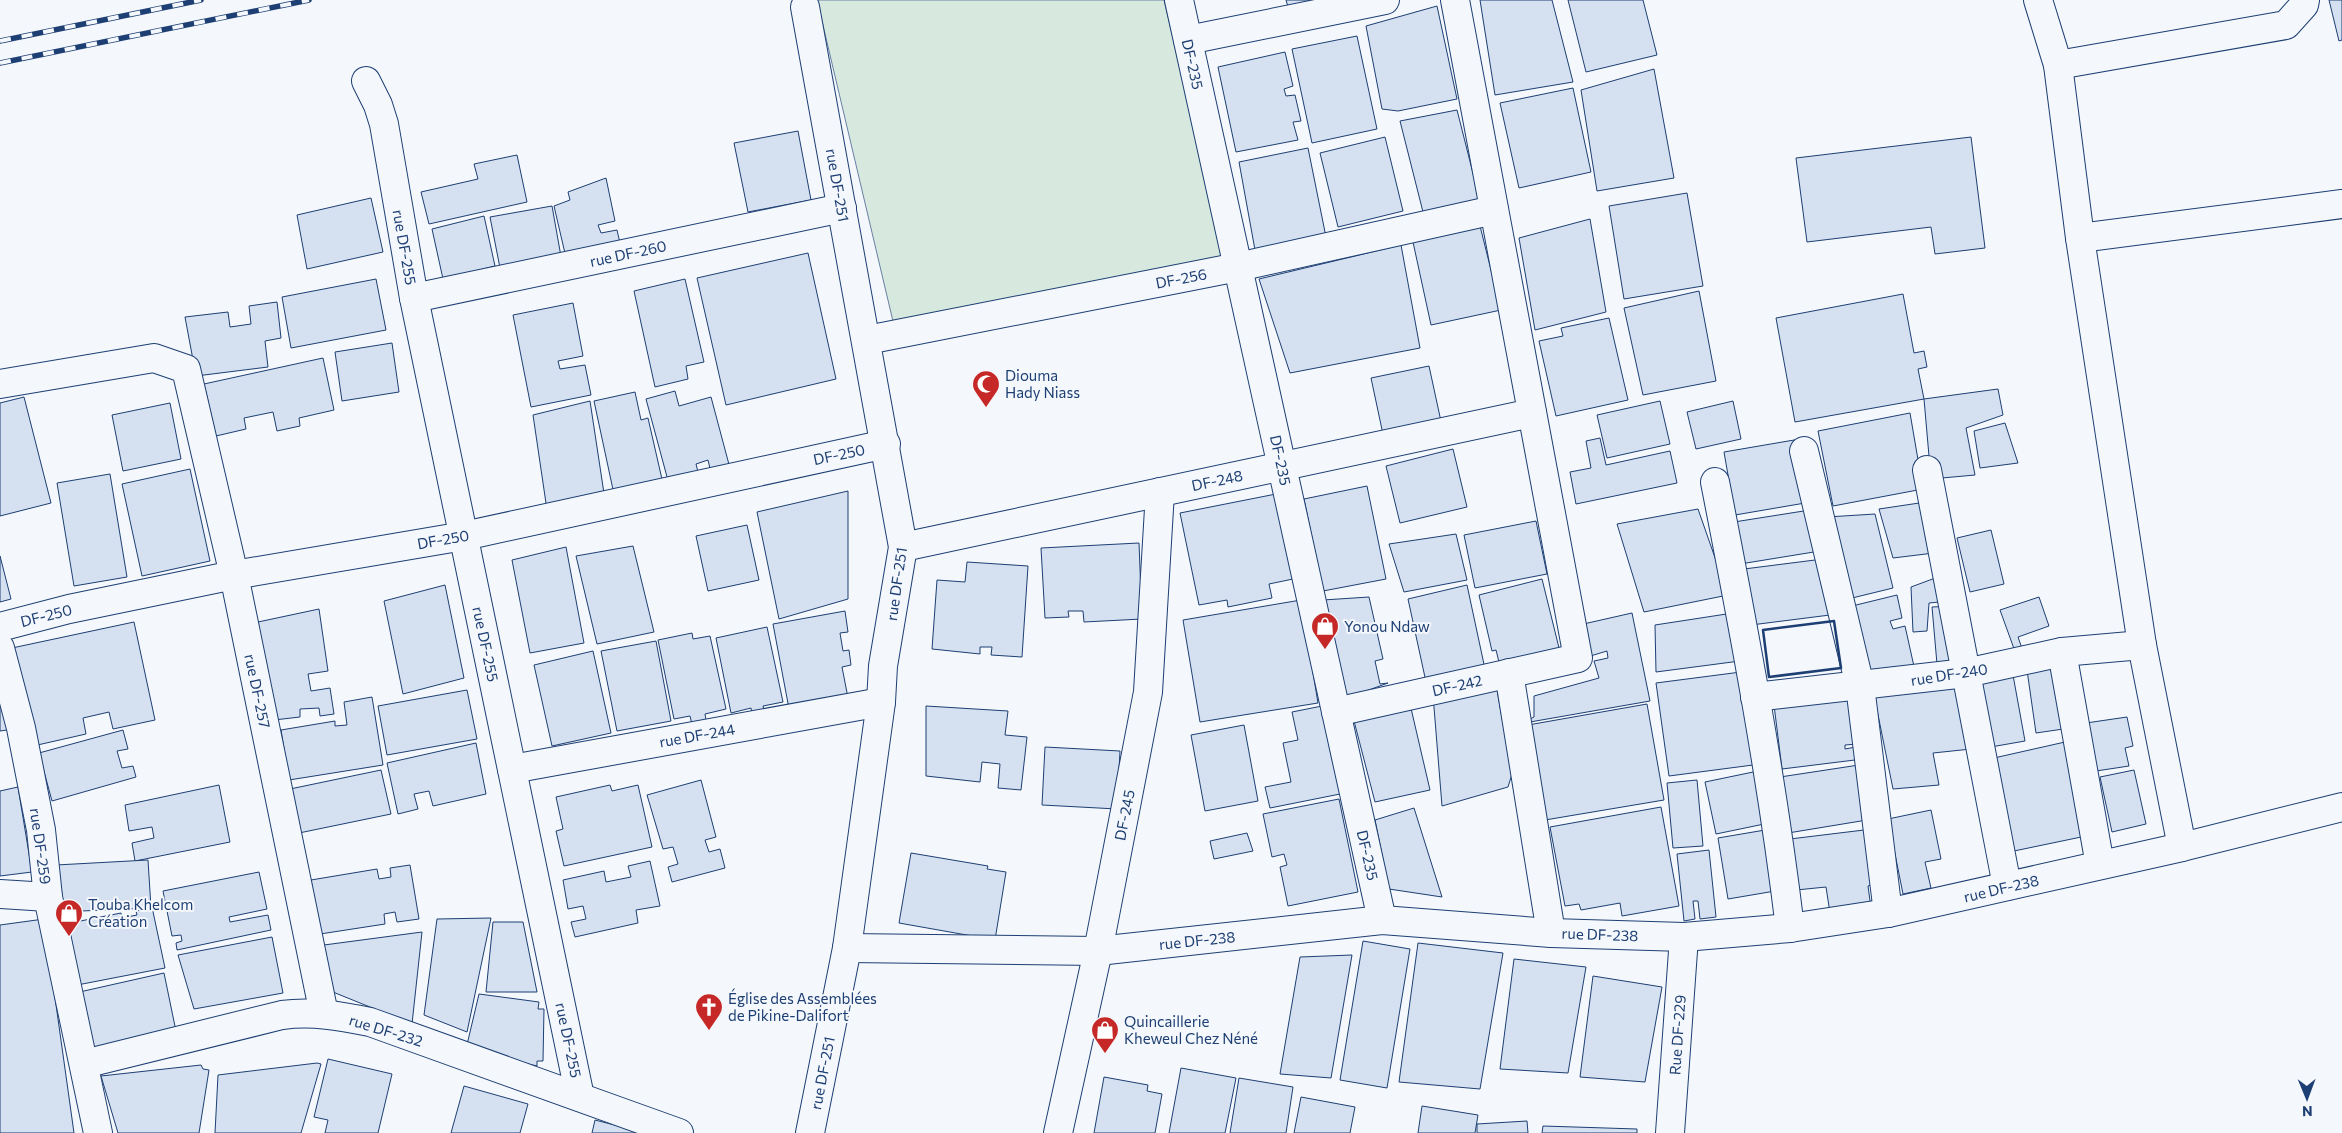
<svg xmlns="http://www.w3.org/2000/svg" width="2342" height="1133" font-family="Commissioner,sans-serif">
<rect width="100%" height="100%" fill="#f4f7fb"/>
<polygon fill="#d7e8df" stroke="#687fa3" points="817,0 1164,0 1224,257 896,334"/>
<g fill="#d5e0f0" stroke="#1d3f73">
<polygon points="1286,0 1339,0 1289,10"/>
<polygon points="1480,0 1552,0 1573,82 1495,95"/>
<polygon points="1568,0 1643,0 1657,55 1586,72"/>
<polygon points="2329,0 2342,0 2342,40 2339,41"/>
<polygon points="1437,6 1457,99 1398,111 1382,109 1366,26"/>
<polygon points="1357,36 1377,129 1312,143 1292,49"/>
<polygon points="1285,52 1293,86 1284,89 1286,96 1295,95 1301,121 1293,122 1298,140 1236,152 1218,67"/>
<polygon points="1654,69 1674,178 1597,191 1581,90"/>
<polygon points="1573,88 1591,172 1519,188 1500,103"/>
<polygon points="1457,110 1480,201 1423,212 1400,121"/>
<polygon points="798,131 811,200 748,212 734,143"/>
<polygon points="1385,137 1403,211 1338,227 1320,153"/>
<polygon points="1971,137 1985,248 1935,254 1931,227 1807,242 1796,158"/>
<polygon points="1308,148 1326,237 1255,250 1239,162"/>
<polygon points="517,155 527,202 429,224 421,192 478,179 474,164"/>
<polygon points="606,178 615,221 598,225 601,233 617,230 622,252 567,262 554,206 570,200 568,192"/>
<polygon points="1687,193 1703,286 1624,299 1609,206"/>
<polygon points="371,198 383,252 307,269 297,215"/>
<polygon points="552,206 562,262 501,273 490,217"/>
<polygon points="484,216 495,266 443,279 432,229"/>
<polygon points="1590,219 1606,312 1535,330 1519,238"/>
<polygon points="1480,226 1501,310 1431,325 1413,242"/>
<polygon points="1401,245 1420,348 1290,373 1259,279"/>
<polygon points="808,253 836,379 726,405 697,278"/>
<polygon points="376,279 386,330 291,348 282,297"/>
<polygon points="685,279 704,362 686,366 688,379 655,387 634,291"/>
<polygon points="1699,291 1716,381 1643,395 1624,308"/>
<polygon points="1903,294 1914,353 1924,351 1927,367 1918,369 1924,399 1795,422 1776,318"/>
<polygon points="277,302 281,338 265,341 268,367 196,376 185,317 228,312 230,327 251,324 249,306"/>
<polygon points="573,303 583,356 558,361 560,369 585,365 591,395 531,407 513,315"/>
<polygon points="1609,318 1628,400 1556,416 1539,341 1563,336 1561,328"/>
<polygon points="392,343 399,392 342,401 335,352"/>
<polygon points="323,358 334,410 299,418 300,426 277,431 273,412 244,418 246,429 216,436 204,384"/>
<polygon points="1429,366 1442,426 1384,439 1371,378"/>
<polygon points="1998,389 2003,415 1966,428 1975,475 1931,479 1924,399"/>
<polygon points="675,391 679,406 711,397 731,472 712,477 708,460 696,464 700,480 670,488 646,399"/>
<polygon points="635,392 641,420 648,418 664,488 615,499 594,401"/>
<polygon points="24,397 51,503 0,516 0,403"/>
<polygon points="590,401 605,500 547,510 533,415"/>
<polygon points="1660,401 1670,444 1607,458 1597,415"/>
<polygon points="1733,401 1741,439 1696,449 1687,412"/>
<polygon points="170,403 181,459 123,471 112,415"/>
<polygon points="1910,413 1923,489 1833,506 1818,431"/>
<polygon points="2005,423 2018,463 1980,468 1974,431"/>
<polygon points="1600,438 1606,465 1670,451 1677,483 1576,504 1570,472 1591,468 1586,441"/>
<polygon points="1800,439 1811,502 1735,515 1724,452"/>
<polygon points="1453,449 1467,507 1400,523 1386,466"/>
<polygon points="190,469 210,561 142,576 122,484"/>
<polygon points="110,474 127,577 74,586 57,483"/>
<polygon points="1367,486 1386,579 1323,591 1304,499"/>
<polygon points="848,491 848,599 779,619 757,512"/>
<polygon points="1276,494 1293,579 1269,584 1272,598 1228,607 1227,600 1199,605 1180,513"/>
<polygon points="1926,502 1934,553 1893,558 1879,509"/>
<polygon points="1698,509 1728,595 1644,612 1617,524"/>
<polygon points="1810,510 1820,551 1740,564 1734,522"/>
<polygon points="1875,514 1893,588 1848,599 1827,517"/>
<polygon points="1536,521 1547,574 1475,588 1464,535"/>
<polygon points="747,525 759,580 708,591 696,536"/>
<polygon points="1991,530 2004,584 1970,592 1957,538"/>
<polygon points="1456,534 1467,580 1404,592 1389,544"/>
<polygon points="1139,543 1142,619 1084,622 1083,611 1068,611 1069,617 1045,618 1041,548"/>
<polygon points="633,546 654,632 597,644 576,556"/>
<polygon points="566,547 584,643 530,653 512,560"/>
<polygon points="0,556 11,599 0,602"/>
<polygon points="1823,559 1830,615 1751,625 1744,569"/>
<polygon points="967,562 1028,566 1022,657 991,655 992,647 980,647 980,654 932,649 937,580 965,582"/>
<polygon points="1946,574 1950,601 1929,603 1927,631 1913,632 1911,587"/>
<polygon points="1542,579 1561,656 1501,670 1496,650 1492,651 1479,595"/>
<polygon points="445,585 464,678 403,694 384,601"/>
<polygon points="1467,585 1485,669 1426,682 1408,599"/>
<polygon points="1897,595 1902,618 1890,621 1893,629 1905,626 1915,671 1866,677 1848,607"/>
<polygon points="1369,597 1383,659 1375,661 1380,684 1388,683 1344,699 1323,600"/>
<polygon points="2039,597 2049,626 2018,637 2024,654 2017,657 2000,610"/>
<polygon points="1301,600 1318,703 1200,722 1183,620"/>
<polygon points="1954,606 1958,662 1937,664 1932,607"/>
<polygon points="319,609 328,671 308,674 311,691 330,688 334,714 320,716 319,708 300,709 300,717 274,720 258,622"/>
<polygon points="845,611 848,632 840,633 843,651 849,650 851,665 842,667 849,703 790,714 773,624"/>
<polygon points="1632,613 1650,701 1530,722 1530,719 1534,717 1534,696 1599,678 1594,661 1608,658 1607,651 1587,657 1579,625"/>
<polygon points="1733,613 1740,661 1656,672 1655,625"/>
<polygon points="134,622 155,720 113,729 109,712 83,718 86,734 33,746 12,648"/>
<polygon points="767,627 783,702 763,706 766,718 753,721 751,708 731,713 716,638"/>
<polygon points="692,633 693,639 710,636 726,709 705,714 707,726 693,729 690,716 674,719 658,640"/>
<polygon points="656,641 671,721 617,731 601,651"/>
<polygon points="593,651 611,733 552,746 534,665"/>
<polygon points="2061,665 2070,728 2036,733 2027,670"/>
<polygon points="1741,672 1753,765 1669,776 1656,683"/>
<polygon points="2013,675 2025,741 1985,748 1974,682"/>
<polygon points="1496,684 1512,774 1508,787 1442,806 1433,695"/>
<polygon points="1960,688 1971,749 1933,753 1939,785 1893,789 1874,695"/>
<polygon points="0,690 7,730 0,731"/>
<polygon points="467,690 477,739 387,755 378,706"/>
<polygon points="1852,695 1858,744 1845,745 1845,749 1861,746 1863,759 1782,769 1774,705"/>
<polygon points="372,697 383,765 289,780 281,730 335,721 335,726 347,725 344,702"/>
<polygon points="1410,704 1430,790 1375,802 1353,717"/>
<polygon points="1647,704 1664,800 1545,820 1528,725"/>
<polygon points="926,706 1008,711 1005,735 1027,737 1021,790 998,788 1000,764 982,762 980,782 926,776"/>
<polygon points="1322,706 1340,794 1270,808 1265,787 1291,782 1283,743 1298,740 1292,712"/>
<polygon points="2127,717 2133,746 2125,748 2129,766 2096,771 2086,723"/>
<polygon points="1244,725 1258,801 1205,811 1191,735"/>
<polygon points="123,730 128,749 117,751 122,768 133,766 136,777 52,801 39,753"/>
<polygon points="2065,742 2086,836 2014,851 1994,758"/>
<polygon points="476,743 486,794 433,806 429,791 414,794 418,809 398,814 387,763"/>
<polygon points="1045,747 1120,751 1117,809 1042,805"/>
<polygon points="1859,765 1867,820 1788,833 1780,777"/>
<polygon points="381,770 391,814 299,833 290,789"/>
<polygon points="2134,770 2146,824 2112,832 2100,777"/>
<polygon points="1758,771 1769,823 1716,834 1705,782"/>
<polygon points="701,780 716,837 705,840 709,852 720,849 725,868 672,882 668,867 678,864 673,847 663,849 647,795"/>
<polygon points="1697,780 1703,846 1673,848 1667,783"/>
<polygon points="219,785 230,842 135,861 132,843 154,838 152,827 129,831 125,805"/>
<polygon points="610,785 612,791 638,785 652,847 564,866 556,831 563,829 556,797"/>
<polygon points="18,787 32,872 0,876 0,791"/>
<polygon points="1339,799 1358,892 1288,906 1280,867 1287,865 1284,854 1272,857 1263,814"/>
<polygon points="1661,807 1679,906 1622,916 1620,903 1581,910 1579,904 1565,906 1550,827"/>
<polygon points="1414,808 1442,897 1389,889 1375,820"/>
<polygon points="1931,810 1941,859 1925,862 1931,888 1903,894 1888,819"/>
<polygon points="1771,829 1781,890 1728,899 1718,838"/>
<polygon points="1864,830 1871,885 1868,886 1871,908 1830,913 1826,887 1796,890 1790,839"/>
<polygon points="1247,833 1253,851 1214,859 1210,841"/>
<polygon points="1709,850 1716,917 1700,919 1698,901 1693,901 1695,919 1684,921 1677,854"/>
<polygon points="911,853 988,866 987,869 1006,872 995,940 899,923"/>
<polygon points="148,860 151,908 58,912 56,865"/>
<polygon points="650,861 660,906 636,910 638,923 575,937 571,922 586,919 583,906 568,909 563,880 604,871 606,882 631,877 628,866"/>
<polygon points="410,865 419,919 397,922 395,912 384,914 385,924 320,934 311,880 377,869 379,879 391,877 390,868"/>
<polygon points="259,872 267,909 229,917 230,922 268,915 271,930 177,950 176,943 182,941 181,935 172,936 163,891"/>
<polygon points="152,907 165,968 72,986 60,925 121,913 122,918 137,915 136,911"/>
<polygon points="491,918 467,1032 424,1015 437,919"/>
<polygon points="44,919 74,1133 0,1133 0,925"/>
<polygon points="493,922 523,922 537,992 486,992"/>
<polygon points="422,932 412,1024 323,988 324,945"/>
<polygon points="272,937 283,993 194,1009 178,955"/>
<polygon points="1363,941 1410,949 1387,1088 1340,1080"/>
<polygon points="1418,943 1503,953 1480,1089 1399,1082"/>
<polygon points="1352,955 1331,1078 1280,1074 1300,957"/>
<polygon points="1514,959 1586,967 1568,1073 1500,1069"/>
<polygon points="164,973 177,1036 89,1055 75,993"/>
<polygon points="1593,976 1662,987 1645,1082 1580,1077"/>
<polygon points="479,994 539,1002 538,1009 544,1009 543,1061 537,1061 537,1066 466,1049"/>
<polygon points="328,1059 392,1074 378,1133 325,1133 328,1120 314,1117"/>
<polygon points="317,1063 321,1064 301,1133 215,1133 218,1075"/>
<polygon points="201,1065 203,1069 209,1070 199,1133 118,1133 101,1076"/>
<polygon points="1181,1068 1236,1078 1225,1133 1169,1133"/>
<polygon points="1104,1077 1148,1085 1147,1091 1162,1094 1155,1133 1094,1133"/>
<polygon points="1239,1078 1293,1087 1286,1133 1230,1133"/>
<polygon points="464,1086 528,1104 520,1133 451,1133"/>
<polygon points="1301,1097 1355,1107 1350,1133 1294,1133"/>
<polygon points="1422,1106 1478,1115 1475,1133 1418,1133"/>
<polygon points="595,1120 646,1133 592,1133"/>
<polygon points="1527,1121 1528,1133 1477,1133 1477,1124"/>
<polygon points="1543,1126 1637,1129 1637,1133 1542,1133"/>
</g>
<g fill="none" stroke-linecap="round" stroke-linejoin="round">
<g stroke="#1d3f73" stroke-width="30">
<g id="minor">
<polyline points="1179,0 1382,920"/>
<polyline points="2038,0 2058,65 2080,238 2142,645 2182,847"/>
<polyline points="805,7 903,547 883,666 881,702 847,948 810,1133"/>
<polyline points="1188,40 1385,0"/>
<polyline points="2058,65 2286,25 2304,5 2305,0"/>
<polyline points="366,81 378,105 384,124 414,298 580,1097"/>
<polyline points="2080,238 2342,204"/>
<polyline points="414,298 842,208"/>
<polyline points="867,340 1238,267 1494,210"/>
<polyline points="0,384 154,358 186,369 234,575 324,1014"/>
<polyline points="1804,451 1860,686 1888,913"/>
<polyline points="1927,470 2007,886"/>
<path d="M1715,482c29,148 57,296 75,446"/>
<polyline points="903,547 1532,413"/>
<polyline points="0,627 69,609 234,575 464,536 886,444"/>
<polyline points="0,648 21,728 41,830 48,897 98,1133"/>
<polyline points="2062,652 2100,865"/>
<polyline points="1509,673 1551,933"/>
<polyline points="1755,697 1966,673 2062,652 2142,645"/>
<polyline points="1336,712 1578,658 1455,0"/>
<polyline points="512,769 881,702"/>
<polyline points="0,894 48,897"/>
<polyline points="847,948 1098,951 1382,920 1551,933 1684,937 1790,928 1888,913 2182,847 2342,807"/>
<path d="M84,1064l198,-49c31,-4 58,1 88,7l309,111"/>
<polyline points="1058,1133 1098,951 1148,692 1160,492"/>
<polyline points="1670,1133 1684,937"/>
</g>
</g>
<use href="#minor" stroke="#f4f7fb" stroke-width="28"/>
<g stroke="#1d3f73" stroke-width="5.5">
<g id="rail">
<polyline points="0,41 201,0"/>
<polyline points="0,63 309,0"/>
</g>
</g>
<use href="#rail" stroke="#f4f7fb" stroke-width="4" stroke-dasharray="11" stroke-linecap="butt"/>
<polygon stroke="#1d3f73" stroke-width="2.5" points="1834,621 1841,668 1769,677 1763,630"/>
</g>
<defs>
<g id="mosque-pin" transform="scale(1.4375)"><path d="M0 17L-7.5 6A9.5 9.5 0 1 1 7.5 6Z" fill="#c62828" stroke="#f4f7fb"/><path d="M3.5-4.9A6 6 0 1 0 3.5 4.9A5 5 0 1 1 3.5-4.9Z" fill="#fff"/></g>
<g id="shop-pin" transform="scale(1.4375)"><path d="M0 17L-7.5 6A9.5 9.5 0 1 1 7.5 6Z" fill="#c62828" stroke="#f4f7fb"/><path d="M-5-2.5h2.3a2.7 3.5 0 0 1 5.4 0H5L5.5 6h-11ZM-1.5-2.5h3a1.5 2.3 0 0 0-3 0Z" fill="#fff"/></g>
<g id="church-pin" transform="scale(1.4375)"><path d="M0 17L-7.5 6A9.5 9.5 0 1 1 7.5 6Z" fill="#c62828" stroke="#f4f7fb"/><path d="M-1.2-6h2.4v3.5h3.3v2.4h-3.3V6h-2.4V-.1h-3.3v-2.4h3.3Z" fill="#fff"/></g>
</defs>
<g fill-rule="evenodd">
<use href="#mosque-pin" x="986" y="384"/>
<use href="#shop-pin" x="1325" y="626"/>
<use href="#shop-pin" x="69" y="913"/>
<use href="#church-pin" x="709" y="1007"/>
<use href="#shop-pin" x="1105" y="1030"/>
</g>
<g text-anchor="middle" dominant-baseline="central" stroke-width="4" stroke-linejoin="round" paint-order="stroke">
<g font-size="15" fill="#1d3f73" stroke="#f4f7fb">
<text transform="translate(1193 64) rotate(77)">DF-235</text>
<text transform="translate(838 185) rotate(80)">rue DF-251</text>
<text transform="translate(405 247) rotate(80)">rue DF-255</text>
<text transform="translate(628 253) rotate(-12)">rue DF-260</text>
<text transform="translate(1181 278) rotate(-11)">DF-256</text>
<text transform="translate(839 454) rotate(-12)">DF-250</text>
<text transform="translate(1281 460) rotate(78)">DF-235</text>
<text transform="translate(1217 480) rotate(-12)">DF-248</text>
<text transform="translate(443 539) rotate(-10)">DF-250</text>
<text transform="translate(896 584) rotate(-82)">rue DF-251</text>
<text transform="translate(46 615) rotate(-14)">DF-250</text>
<text transform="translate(486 644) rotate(78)">rue DF-255</text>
<text transform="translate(1949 674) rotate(-9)">rue DF-240</text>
<text transform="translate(1457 685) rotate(-13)">DF-242</text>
<text transform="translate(258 691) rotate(78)">rue DF-257</text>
<text transform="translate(697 735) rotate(-10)">rue DF-244</text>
<text transform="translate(1124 815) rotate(-79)">DF-245</text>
<text transform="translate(41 846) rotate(82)">rue DF-259</text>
<text transform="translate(1368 855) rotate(77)">DF-235</text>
<text transform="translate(2001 888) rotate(-13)">rue DF-238</text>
<text transform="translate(1600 934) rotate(2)">rue DF-238</text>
<text transform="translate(1197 940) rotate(-6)">rue DF-238</text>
<text transform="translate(386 1030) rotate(17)">rue DF-232</text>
<text transform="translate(1677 1035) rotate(-86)">Rue DF-229</text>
<text transform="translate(569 1040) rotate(78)">rue DF-255</text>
<text transform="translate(822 1073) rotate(-79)">rue DF-251</text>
</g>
<g font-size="15" fill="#1d3f73" stroke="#f4f7fb" text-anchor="start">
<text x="1005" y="375">Diouma<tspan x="1005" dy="17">Hady Niass</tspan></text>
<text x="1344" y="626">Yonou Ndaw</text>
<text x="88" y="904">Touba Khelcom<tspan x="88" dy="17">Création</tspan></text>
<text x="728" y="998">Église des Assemblées<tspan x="728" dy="17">de Pikine-Dalifort</tspan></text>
<text x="1124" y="1021">Quincaillerie<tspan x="1124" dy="17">Kheweul Chez Néné</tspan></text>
</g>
</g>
<g transform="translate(2307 1098) rotate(179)" stroke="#f4f7fb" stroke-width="4" paint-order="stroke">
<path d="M0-4L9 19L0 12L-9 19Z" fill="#1d3f73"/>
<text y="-8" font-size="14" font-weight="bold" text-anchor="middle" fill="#1d3f73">N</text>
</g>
</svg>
